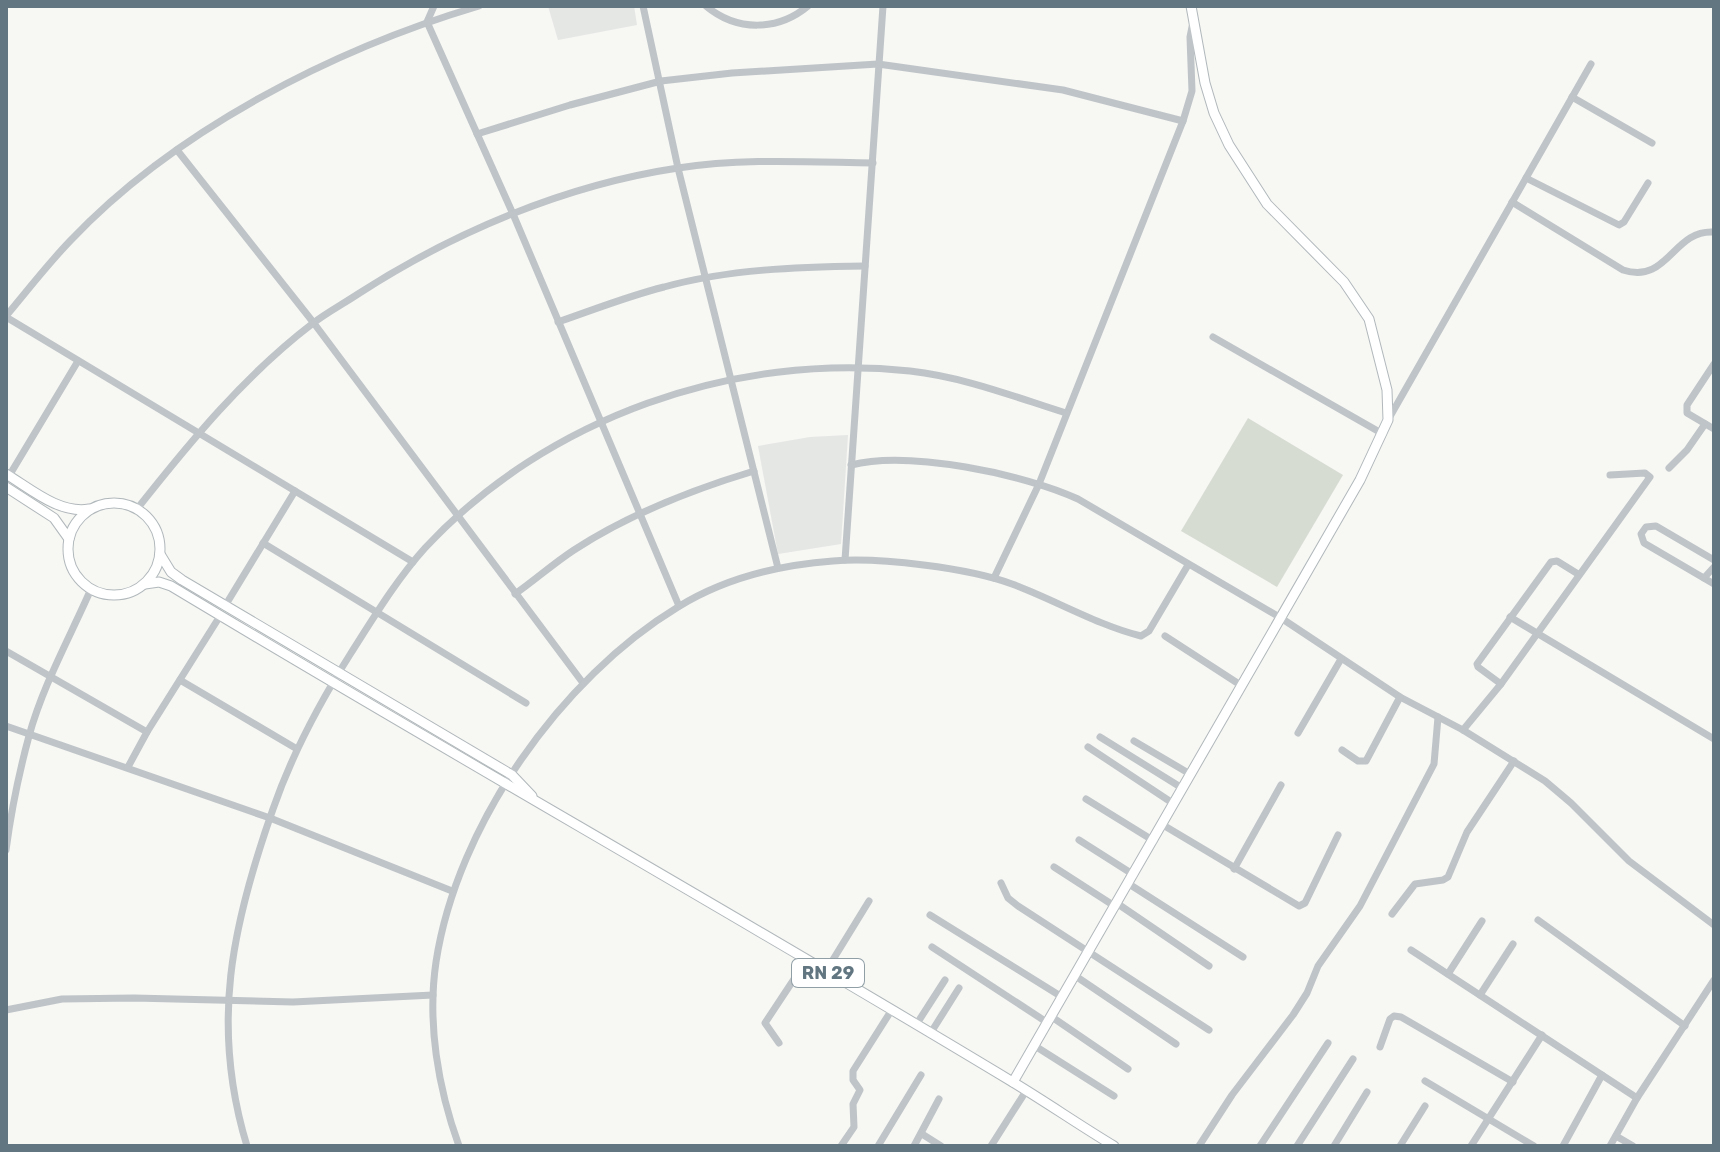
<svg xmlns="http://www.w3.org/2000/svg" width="1720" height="1152" font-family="Rubik,sans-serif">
<rect width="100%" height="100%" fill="#f7f7f4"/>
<g fill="#e5e7e5">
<polygon points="548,6 634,6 637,25 558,40"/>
<polygon points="848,435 841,544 778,554 758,446 810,437"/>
</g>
<polygon fill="#d7dcd3" points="1248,418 1343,475 1277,587 1181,531"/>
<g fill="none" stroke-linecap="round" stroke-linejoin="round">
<g stroke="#b1b8bb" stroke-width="11">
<g id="major">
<path d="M6,474c25,15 53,40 83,35"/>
<polyline points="6,487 54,518 69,539"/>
<circle cx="114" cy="549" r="46"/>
<polyline points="160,554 171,572 182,580 512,775 532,796"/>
<path d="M145,584l14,-2 12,4c279,168 562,327 840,495 35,21 68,44 103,65"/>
<polyline points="1013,1082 1360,480 1388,420 1387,390 1369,319 1344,282 1267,204 1229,145 1214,113 1205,83 1191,6"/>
</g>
</g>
<g stroke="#bec4c7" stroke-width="7">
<polyline points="434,6 427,22 513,214 679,606"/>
<polyline points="643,6 678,168 778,568"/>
<path d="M706,6c31,26 72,25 102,0"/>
<polyline points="1572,97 1652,143"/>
<polyline points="477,134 570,105 661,81 732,73 878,64 1063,90 1183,121"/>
<polyline points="177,150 313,322 583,683"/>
<polyline points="1526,178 1619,225 1624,222 1648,183"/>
<path d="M1512,202l111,68c45,15 50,-41 91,-38"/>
<path d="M6,316c21,-25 41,-51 64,-75 105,-111 264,-192 409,-235"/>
<polyline points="6,317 413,562"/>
<path d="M558,322c35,-12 70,-26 106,-35 65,-18 134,-20 201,-21"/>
<polyline points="1213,337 1383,434"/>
<polyline points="1714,364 1687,405 1687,413 1714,429"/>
<polyline points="1388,420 1591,64"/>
<path d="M851,465c57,-15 173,9 227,34l203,119 119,79 63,33 82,51 26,22 58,58 85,64"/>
<polyline points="1669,468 1687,450 1705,424"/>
<polyline points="9,476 78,361"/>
<path d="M137,509c53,-67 107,-133 175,-185 14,-11 31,-20 46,-30 96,-62 207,-109 320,-126 65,-10 130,-6 195,-5"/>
<polyline points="263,543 526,703"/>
<polyline points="845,560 883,6"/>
<polyline points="1714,560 1656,526 1646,527 1641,534 1644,543 1714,584"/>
<polyline points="994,578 1039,484 1183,121 1192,91 1190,37 1193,22"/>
<polyline points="1704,578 1714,567"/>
<path d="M515,594c20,-14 39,-31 59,-44 55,-36 117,-60 180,-79"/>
<polyline points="225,606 295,491"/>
<polyline points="1510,617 1714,739"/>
<polyline points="1165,636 1242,686"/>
<polyline points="6,651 147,732"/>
<polyline points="180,680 297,749"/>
<polyline points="1501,684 1478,667 1477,664 1551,562 1557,561 1578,574"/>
<polyline points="6,726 270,818 452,891"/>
<polyline points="1463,730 1501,684 1650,477 1645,473 1610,475"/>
<polyline points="1298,733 1341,659"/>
<polyline points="1100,737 1182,788"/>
<polyline points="1134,741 1190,774"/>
<polyline points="1088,747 1174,804"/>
<polyline points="1342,750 1358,761 1366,761 1400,697"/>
<polyline points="128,767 147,732 220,616"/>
<polyline points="1086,799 1154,841"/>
<polyline points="1163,825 1299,906 1305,903 1338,835"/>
<polyline points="1079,840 1134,875"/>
<path d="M6,850c5,-38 13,-77 23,-114 14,-51 41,-99 62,-147"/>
<polyline points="1054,867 1116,907"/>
<polyline points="1234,869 1281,785"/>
<polyline points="1001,883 1008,898 1018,906 1209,1030"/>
<polyline points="1129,884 1243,957"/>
<polyline points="1118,904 1209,966"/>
<polyline points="1392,914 1415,884 1443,880 1448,877 1467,832 1514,761"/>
<polyline points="930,915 1062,997"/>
<polyline points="1538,920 1685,1026"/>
<polyline points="932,947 1048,1023"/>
<polyline points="1411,950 1637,1098"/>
<polyline points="826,971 869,901"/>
<polyline points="1448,974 1482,921"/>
<polyline points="1074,975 1176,1044"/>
<polyline points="1480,995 1513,944"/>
<polyline points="6,1010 62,999 134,998 293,1002 433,995"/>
<polyline points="1052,1017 1128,1069"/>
<polyline points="916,1025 945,980"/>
<polyline points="930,1034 959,988"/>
<polyline points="779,1043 765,1023 806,961"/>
<polyline points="1035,1046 1114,1096"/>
<polyline points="1380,1047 1390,1019 1394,1016 1401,1017 1513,1082"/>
<polyline points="1425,1081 1534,1146"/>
<polyline points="922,1134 941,1146"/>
<polyline points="1616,1136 1633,1146"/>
<path d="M247,1146c-37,-121 -15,-221 26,-337 19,-55 47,-107 78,-156 23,-36 46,-74 74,-105 122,-131 309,-196 485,-177 54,6 105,26 156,42"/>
<path d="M459,1146c-21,-58 -32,-123 -23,-184 21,-137 125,-284 242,-355 47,-29 101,-42 155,-46 46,-4 136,7 179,23 43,16 85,41 129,52l8,-5 39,-66"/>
<polyline points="841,1146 854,1127 853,1104 860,1090 853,1080 853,1071 891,1011"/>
<polyline points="878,1146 921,1075"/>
<polyline points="914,1146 939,1099"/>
<polyline points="991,1146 1026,1091"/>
<polyline points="1199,1146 1232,1095 1293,1015 1307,993 1318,966 1360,906 1434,764 1438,717"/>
<polyline points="1260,1146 1328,1043"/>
<polyline points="1297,1146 1353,1059"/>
<polyline points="1334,1146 1367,1092"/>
<polyline points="1400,1146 1425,1106"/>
<polyline points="1471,1146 1542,1035"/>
<polyline points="1563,1146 1602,1075"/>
<polyline points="1610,1146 1637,1098 1714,980"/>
</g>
<use href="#major" stroke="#fff" stroke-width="9"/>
</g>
<g text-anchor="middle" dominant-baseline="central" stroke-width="8" stroke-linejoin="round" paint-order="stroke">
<rect fill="#fff" stroke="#909fa6" stroke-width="2" x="792" y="959" width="72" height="28" rx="6"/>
<g font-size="18" font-weight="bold" fill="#617680">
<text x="828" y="973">RN 29</text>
</g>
</g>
<rect width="1720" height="1152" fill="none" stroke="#617680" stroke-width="16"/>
</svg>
